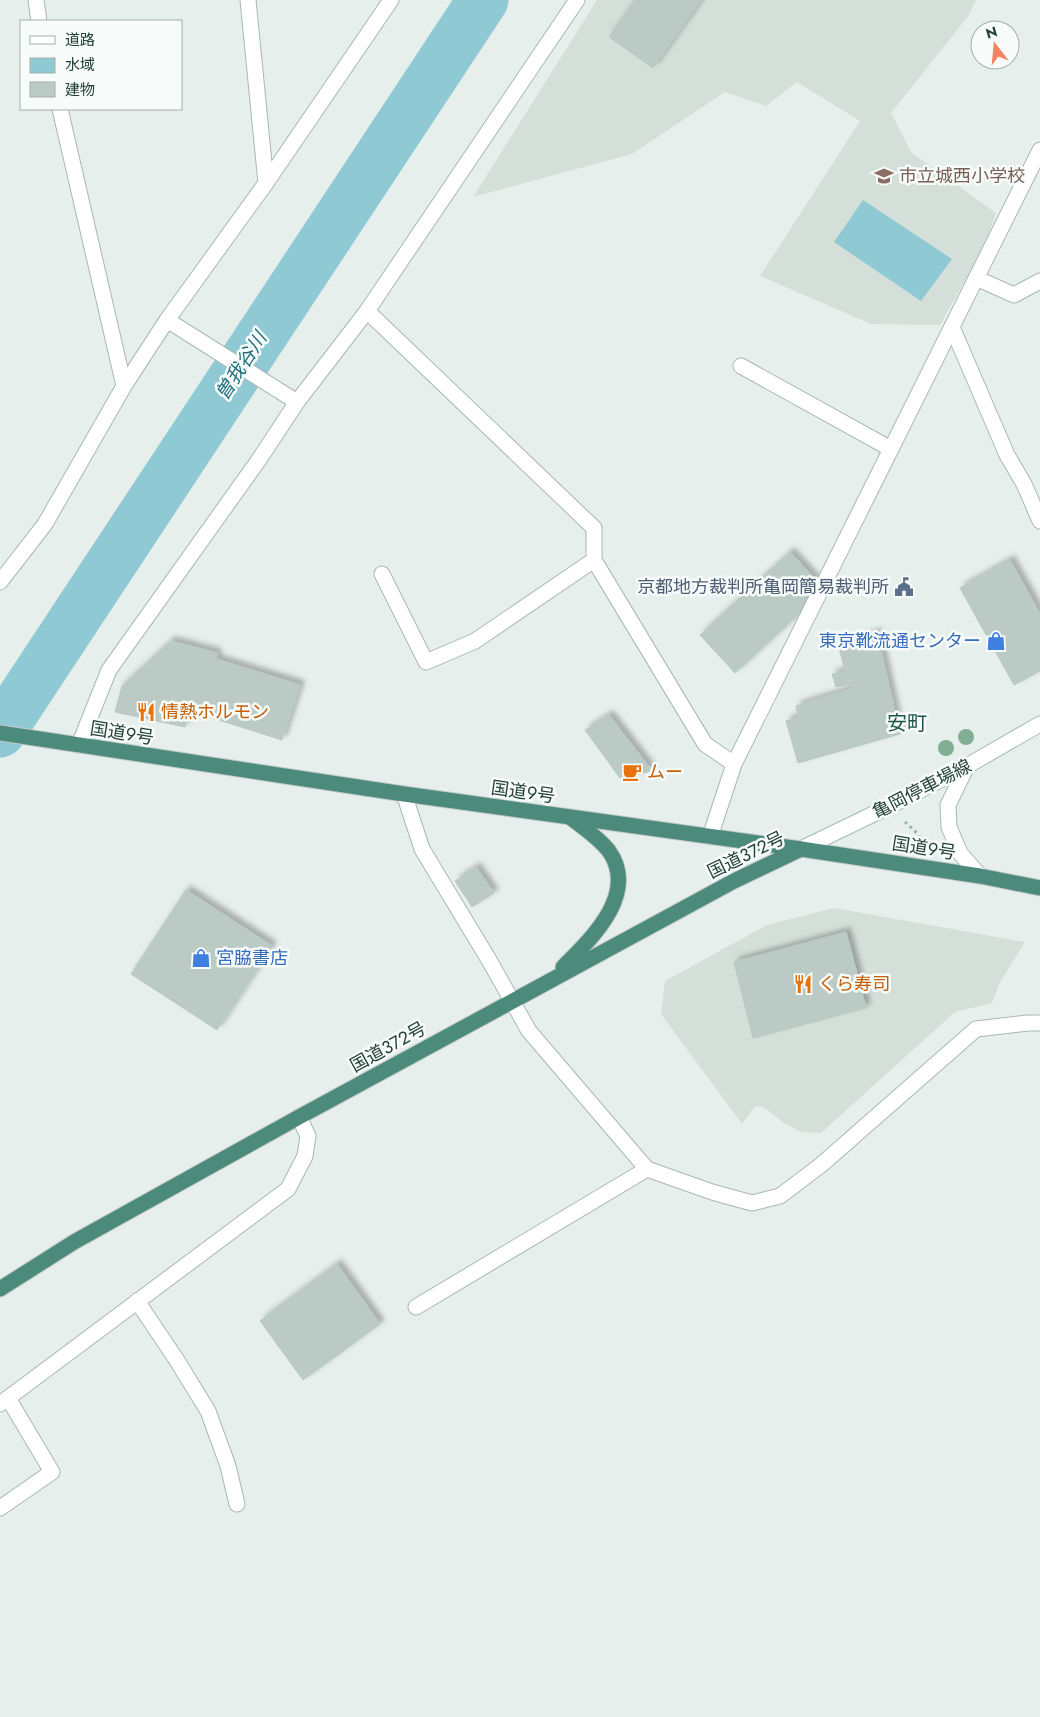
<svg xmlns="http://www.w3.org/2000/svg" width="1040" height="1717" font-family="Jost,'Noto Sans JP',sans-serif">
<defs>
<filter id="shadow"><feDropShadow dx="4.5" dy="-4.5" stdDeviation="2.5" flood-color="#0004"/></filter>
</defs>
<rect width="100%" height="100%" fill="#e6efeb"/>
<g fill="#d4dfda">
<polygon points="597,0 976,0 969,15 891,113 911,152 996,213 985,245 940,325 871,324 760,276 860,121 797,82 766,106 725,92 632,154 473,197"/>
<polygon points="834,908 1025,942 999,984 992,1003 955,1012 821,1133 801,1132 784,1123 762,1106 755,1106 742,1124 661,1014 665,981 767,925"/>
</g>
<polygon fill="#8ec9d4" points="863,200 952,259 921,301 834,242"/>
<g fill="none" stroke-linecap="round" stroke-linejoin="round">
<polyline stroke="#8ec9d4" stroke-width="51" points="0,732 483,0"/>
</g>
<g fill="#bbcac4" stroke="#b8c9c2" filter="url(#shadow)">
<polygon points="635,0 701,0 653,68 609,37"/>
<polygon points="790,552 825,590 735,673 700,635"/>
<polygon points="1010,560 1040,614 1040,671 1014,685 960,588"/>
<polygon points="877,633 900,734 798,763 786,721 798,717 796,706 853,688 852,684 836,687 832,674 845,671 838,644"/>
<polygon points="171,641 217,653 216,659 300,685 282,740 206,716 204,720 189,716 185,727 115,712 122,686"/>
<polygon points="609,715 652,771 620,778 585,730"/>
<polygon points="476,867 494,893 472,907 455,881"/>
<polygon points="186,890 272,946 217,1030 131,974"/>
<polygon points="846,932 866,1008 753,1038 734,962"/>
<polygon points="337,1264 380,1324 303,1380 260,1321"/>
</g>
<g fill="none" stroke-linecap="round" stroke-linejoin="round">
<g stroke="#a8b8b2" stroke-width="17">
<polyline id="service" points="416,1307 647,1169"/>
</g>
<g stroke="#a8b8b2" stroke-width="17">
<g id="minor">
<polyline points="248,0 266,183"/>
<polyline points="976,278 1014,295 1040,281"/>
<polyline points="367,311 594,528 594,560 705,744 734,764"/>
<polyline points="167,320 297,402"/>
<polyline points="952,327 1007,455 1024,484 1040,521"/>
<polyline points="741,366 891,449"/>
<polyline points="382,574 426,662 475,641 594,560"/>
<polyline points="79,745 109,670 258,461 297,402 367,311 577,0"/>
<polyline points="404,794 422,849 489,960 529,1031 647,1169 712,1192 752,1203 780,1196 821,1165 976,1029 1028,1023 1040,1023"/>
<polyline points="710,837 734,764 1040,150"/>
<polyline points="137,1301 176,1359 208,1411 228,1466 237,1504"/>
<polyline points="0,1404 288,1189 305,1156 308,1136 299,1117"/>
<polyline points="0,1508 52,1472 8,1398"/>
</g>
</g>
<g stroke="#a8b8b2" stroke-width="17">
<g id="tertiary">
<polyline points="36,0 39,21"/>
<polyline points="60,109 124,386"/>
<polyline points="0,582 45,524 124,386 167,320 266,183 391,0"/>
</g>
</g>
<g stroke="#a4bbb3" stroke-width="17">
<g id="secondary">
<polyline points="967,766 948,805 949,827 960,853 980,876"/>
<polyline points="801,849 888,807 967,766 1040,724"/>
</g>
</g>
<g stroke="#c2cac8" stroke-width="17">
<g id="trunk">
<polyline points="0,733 404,794 801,849 980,876 1040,888"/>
<path d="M563,967c28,-28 76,-73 46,-116 -10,-13 -25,-23 -38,-33"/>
<polyline points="0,1289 74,1242 299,1117 734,881 801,849"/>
</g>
</g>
<polyline stroke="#86b3a5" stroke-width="3" stroke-dasharray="2.5 4" stroke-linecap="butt" points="905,822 919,835 922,844"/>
<use href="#service" stroke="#fff" stroke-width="15"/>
<use href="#minor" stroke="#fff" stroke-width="15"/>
<use href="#tertiary" stroke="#fff" stroke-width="15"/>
<use href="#secondary" stroke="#fff" stroke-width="15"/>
<use href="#trunk" stroke="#4c8a7c" stroke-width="15"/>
</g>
<g fill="#80af93">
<circle cx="966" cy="737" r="8"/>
<circle cx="946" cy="748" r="8"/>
</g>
<defs>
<g id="school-bare" transform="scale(1.5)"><path d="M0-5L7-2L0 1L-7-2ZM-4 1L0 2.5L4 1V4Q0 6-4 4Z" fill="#8d6e63" stroke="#f7fbf9" stroke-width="2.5" paint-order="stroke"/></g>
<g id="civic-bare" transform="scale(1.5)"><path d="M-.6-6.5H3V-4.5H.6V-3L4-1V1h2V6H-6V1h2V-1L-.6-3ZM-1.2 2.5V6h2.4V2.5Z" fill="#5c6f8a" stroke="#f7fbf9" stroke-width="2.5" paint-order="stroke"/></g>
<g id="shop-bare" transform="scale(1.5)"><path d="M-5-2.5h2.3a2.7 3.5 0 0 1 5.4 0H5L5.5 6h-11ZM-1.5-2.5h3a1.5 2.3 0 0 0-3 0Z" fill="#3f7fe0" stroke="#f7fbf9" stroke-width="2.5" paint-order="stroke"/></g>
<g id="restaurant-bare" transform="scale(1.5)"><path d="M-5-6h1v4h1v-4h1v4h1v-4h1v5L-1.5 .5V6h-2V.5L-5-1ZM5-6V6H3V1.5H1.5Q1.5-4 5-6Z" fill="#e8710a" stroke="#f7fbf9" stroke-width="2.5" paint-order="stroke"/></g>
<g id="cafe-bare" transform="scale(1.5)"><path d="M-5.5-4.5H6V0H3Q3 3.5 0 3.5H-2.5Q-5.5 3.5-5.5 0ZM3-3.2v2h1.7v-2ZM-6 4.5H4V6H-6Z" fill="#e8710a" stroke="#f7fbf9" stroke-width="2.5" paint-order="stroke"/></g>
</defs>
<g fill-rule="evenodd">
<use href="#school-bare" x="884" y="176"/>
<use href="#civic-bare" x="904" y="587"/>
<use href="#shop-bare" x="996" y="641"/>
<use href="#restaurant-bare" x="146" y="712"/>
<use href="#cafe-bare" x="632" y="772"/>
<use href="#shop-bare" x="201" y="958"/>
<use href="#restaurant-bare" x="803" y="984"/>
</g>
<g text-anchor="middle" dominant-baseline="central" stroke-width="5" stroke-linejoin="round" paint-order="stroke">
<g font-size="18" fill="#785e54" stroke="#f7fbf9" text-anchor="start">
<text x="899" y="176">市立城西小学校</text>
</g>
<g font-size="18" fill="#4e5e75" stroke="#f7fbf9" text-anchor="end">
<text x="889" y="587">京都地方裁判所亀岡簡易裁判所</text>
</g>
<g font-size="18" fill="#366cbe" stroke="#f7fbf9" text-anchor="end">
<text x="981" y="641">東京靴流通センター</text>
<text x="216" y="958" text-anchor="start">宮脇書店</text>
</g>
<g font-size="18" fill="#c56008" stroke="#f7fbf9" text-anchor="start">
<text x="161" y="712">情熱ホルモン</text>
<text x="647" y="772">ムー</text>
<text x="818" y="984">くら寿司</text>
</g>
<g font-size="18" fill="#24423a" stroke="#f7fbf9">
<text transform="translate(122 733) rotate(9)">国道9号</text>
<text transform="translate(922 789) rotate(-27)">亀岡停車場線</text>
<text transform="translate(523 792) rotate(8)">国道9号</text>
<text transform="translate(924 848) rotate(9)">国道9号</text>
<text transform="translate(746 855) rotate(-26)">国道372号</text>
<text transform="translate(388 1047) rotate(-29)">国道372号</text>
</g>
<g font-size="19" font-style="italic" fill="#1c6f80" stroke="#f7fbf9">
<text transform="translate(241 366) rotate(-57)">曽我谷川</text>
</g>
<g font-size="20" fill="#1f5548" stroke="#f7fbf9">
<text x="907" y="723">安町</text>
</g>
</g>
<rect x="20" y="20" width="162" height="90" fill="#f7fbf9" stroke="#a3b1ad"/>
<rect x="30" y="36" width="25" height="8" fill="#ffffff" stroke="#a3b1ad"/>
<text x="65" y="45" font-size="15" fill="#24423a">道路</text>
<rect x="30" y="58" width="25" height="15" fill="#8ec9d4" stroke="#a3b1ad"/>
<text x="65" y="70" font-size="15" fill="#24423a">水域</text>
<rect x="30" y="82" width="25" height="15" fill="#bbcac4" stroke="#a3b1ad"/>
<text x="65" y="95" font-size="15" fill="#24423a">建物</text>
<g transform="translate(995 45) rotate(344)"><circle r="24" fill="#f7fbf9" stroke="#a3b1ad"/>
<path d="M0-4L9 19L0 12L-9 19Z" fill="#f4845f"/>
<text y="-8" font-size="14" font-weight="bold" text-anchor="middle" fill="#24423a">N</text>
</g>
</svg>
